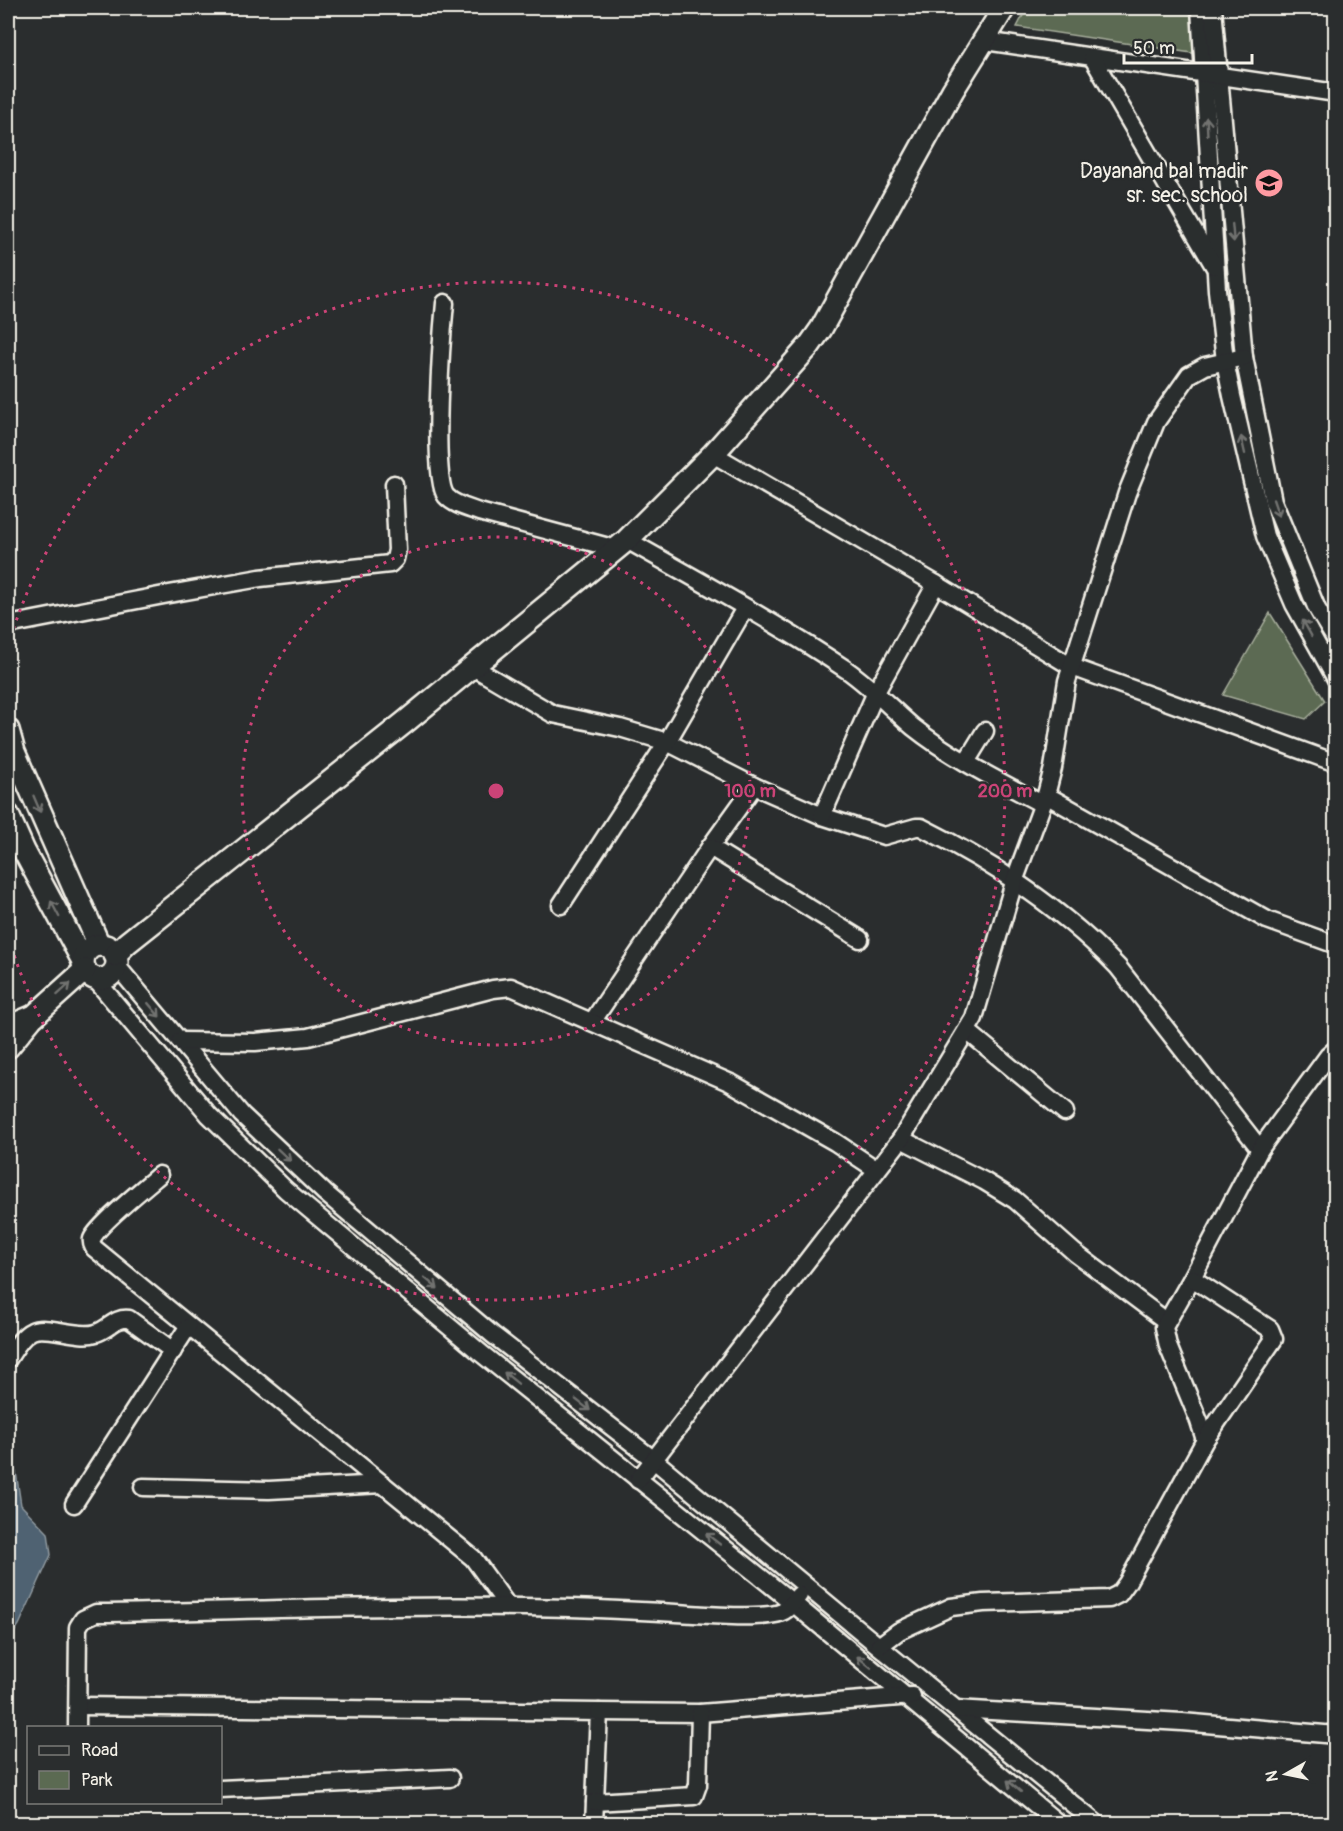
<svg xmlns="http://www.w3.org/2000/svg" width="1343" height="1831" font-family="Pangolin,sans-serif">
<rect width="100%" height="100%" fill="#2a2d2e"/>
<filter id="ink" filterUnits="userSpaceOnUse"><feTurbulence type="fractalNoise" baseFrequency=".0167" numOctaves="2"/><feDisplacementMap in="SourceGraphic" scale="12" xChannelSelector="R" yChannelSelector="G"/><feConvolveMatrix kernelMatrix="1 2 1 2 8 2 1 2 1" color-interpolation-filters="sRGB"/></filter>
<g filter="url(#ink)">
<g fill="#5b6a52" stroke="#a8ae9d" stroke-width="1.5">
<polygon points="1027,8 1197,8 1199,54 1017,27"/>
<polygon points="1270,613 1325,701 1306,719 1223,695"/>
</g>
<polygon fill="#4f6272" stroke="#919ba1" stroke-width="1.5" points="8,1461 16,1472 21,1505 48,1533 51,1555 19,1625 8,1641"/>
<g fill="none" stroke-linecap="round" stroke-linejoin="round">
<g stroke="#f4f1e8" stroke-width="21">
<g id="minor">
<polyline points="1200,8 1217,290 1225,361 1232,396 1265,536 1294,604 1336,679"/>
<polyline points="1213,8 1244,357 1273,501 1317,609 1336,640"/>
<polyline points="985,41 1336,93"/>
<polyline points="1092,57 1214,266"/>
<path d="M445,303c-3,30 -14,174 1,193 8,9 22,12 33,16l137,37"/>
<polyline points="713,454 936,584 1072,667 1336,763"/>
<path d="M627,540c74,42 150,83 220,130 24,17 44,38 66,57 39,31 86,54 129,77"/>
<polyline points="8,625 169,594 260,578 390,564 395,559 397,550 394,484"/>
<path d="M473,667l80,47 67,14 47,14 87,44 68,30 62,20 32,-9h5c72,36 141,81 197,140l142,182"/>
<polyline points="966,762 985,731"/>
<polyline points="1046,795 1267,920 1336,945"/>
<polyline points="822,816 876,692 936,584"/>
<polyline points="710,847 754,786"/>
<polyline points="561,905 667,742 745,608"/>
<polyline points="116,965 242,1115 325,1193 493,1335 654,1460 881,1648 1097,1824"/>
<polyline points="95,979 209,1115 286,1190 482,1354 793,1603 1059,1824"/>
<polyline points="592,1022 710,847 860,939"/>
<polyline points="967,1031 1065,1112"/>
<polyline points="180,1041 255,1042 308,1037 493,989 511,987 731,1083 835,1142 877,1170"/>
<polyline points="901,1139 984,1181 1015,1200 1075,1253 1166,1321"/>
<path d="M159,1175c-13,11 -62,51 -67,64 -1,4 0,5 2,9l379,310 34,47"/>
<path d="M8,1359c6,-9 13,-23 24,-28 14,-7 46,8 64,2 13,-4 19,-16 33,-14l44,32"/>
<polyline points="1205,1440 1199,1421 1168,1346 1164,1327 1192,1278 1260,1149 1328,1056 1336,1049"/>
<polyline points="638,1480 901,1139 974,1018 1015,879 1046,795 1053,768 1067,681 1127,493 1156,422 1189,375 1205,366 1244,357"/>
<polyline points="143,1487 269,1490 383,1484"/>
<polyline points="74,1504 188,1327"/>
<polyline points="879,1646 899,1631 951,1607 983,1603 1109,1599 1119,1594 1127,1583 1205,1440 1274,1339 1270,1329 1192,1278"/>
<polyline points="78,1706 599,1712 594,1824"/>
<polyline points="956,1709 1182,1722 1336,1735"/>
<polyline points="599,1712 700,1713 912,1696"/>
<path d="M77,1728l1,-101 5,-8 13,-6c193,-3 387,-13 580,0 21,1 92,8 108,-2 6,-3 11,-11 15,-16"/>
<polyline points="220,1789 450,1778"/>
<polyline points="595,1802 694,1796 698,1785 700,1713"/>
</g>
</g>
<g stroke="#f4f1e8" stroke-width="26">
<g id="major">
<polyline points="8,730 14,752 99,945"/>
<polyline points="8,815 24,851 83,961"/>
<circle cx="100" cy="962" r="17"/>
<polyline points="115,955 127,943 404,723 627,540 713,454 809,346 821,329 953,90 1004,8"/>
<polyline points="8,1027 34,1016 85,970"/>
<polyline points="8,1047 31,1019"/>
</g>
</g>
<use href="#minor" stroke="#2a2d2e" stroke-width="16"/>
<use href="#major" stroke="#2a2d2e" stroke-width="21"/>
</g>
<defs><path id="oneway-shaft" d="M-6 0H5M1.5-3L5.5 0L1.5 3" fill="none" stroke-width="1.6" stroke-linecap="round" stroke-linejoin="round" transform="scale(1.5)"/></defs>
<g stroke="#71726f">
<use href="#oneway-shaft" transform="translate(1207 126) rotate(-93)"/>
<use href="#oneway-shaft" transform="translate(1233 233) rotate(85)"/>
<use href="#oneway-shaft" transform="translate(1243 445) rotate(-103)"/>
<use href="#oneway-shaft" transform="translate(1276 508) rotate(71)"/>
<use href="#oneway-shaft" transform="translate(1307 628) rotate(-119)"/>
<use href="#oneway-shaft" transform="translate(37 804) rotate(67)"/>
<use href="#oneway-shaft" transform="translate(55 909) rotate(-118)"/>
<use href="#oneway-shaft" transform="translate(64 989) rotate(-42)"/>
<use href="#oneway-shaft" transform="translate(154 1010) rotate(50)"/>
<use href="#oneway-shaft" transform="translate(284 1155) rotate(43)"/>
<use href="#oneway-shaft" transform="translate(431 1283) rotate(40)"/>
<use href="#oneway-shaft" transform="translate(511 1378) rotate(-141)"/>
<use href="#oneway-shaft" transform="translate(583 1405) rotate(38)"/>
<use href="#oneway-shaft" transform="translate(713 1539) rotate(-142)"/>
<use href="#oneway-shaft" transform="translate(864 1662) rotate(-141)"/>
<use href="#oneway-shaft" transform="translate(1014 1786) rotate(-140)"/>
</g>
</g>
<g fill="none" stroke="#cc4377" stroke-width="3" stroke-dasharray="3 6">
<circle cx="496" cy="791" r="254"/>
<path d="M8 646A509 509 0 1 1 8 936"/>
</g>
<defs>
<g id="school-disc" transform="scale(1.5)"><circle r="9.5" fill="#ff9aa2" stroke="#2a2d2e"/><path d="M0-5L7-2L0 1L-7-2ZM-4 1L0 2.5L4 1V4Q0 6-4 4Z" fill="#111"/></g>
</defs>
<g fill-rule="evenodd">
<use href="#school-disc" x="1269" y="183"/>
</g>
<g text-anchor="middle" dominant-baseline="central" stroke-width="5" stroke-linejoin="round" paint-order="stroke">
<g font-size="21" fill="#f4f1e8" stroke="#2a2d2e" text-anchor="end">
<text x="1248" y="171">Dayanand bal madir<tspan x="1248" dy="24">sr. sec. school</tspan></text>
</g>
</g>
<circle cx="496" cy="791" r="9" fill="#cc4377" stroke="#2a2d2e" stroke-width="3"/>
<g font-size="18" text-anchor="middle" font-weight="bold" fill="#cc4377" stroke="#2a2d2e" stroke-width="5" stroke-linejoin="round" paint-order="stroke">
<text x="750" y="797">100 m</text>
<text x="1005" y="797">200 m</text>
</g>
<rect width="1343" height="1831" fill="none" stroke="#2a2d2e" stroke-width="30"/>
<rect x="15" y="15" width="1313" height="1801" fill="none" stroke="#f4f1e8" stroke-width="2" filter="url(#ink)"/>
<rect x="27" y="1726" width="195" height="78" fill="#2a2d2e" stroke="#7b7b78" stroke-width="1.5"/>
<rect x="39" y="1746" width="30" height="9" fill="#2a2d2e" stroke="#7b7b78" stroke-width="1.5"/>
<text x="81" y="1756" font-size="18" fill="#f4f1e8">Road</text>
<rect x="39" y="1771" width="30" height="18" fill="#5b6a52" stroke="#7b7b78" stroke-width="1.5"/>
<text x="81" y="1786" font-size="18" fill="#f4f1e8">Park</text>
<g transform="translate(1286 1774) rotate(261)" stroke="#2a2d2e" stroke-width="4.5" paint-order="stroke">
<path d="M0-4.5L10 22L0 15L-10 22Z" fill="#f4f1e8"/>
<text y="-9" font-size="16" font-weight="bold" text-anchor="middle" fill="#f4f1e8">N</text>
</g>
<path d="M1124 54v9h128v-9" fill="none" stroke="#f4f1e8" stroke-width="3"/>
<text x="1133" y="54" font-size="18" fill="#f4f1e8" stroke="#2a2d2e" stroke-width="4.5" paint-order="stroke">50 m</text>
</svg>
